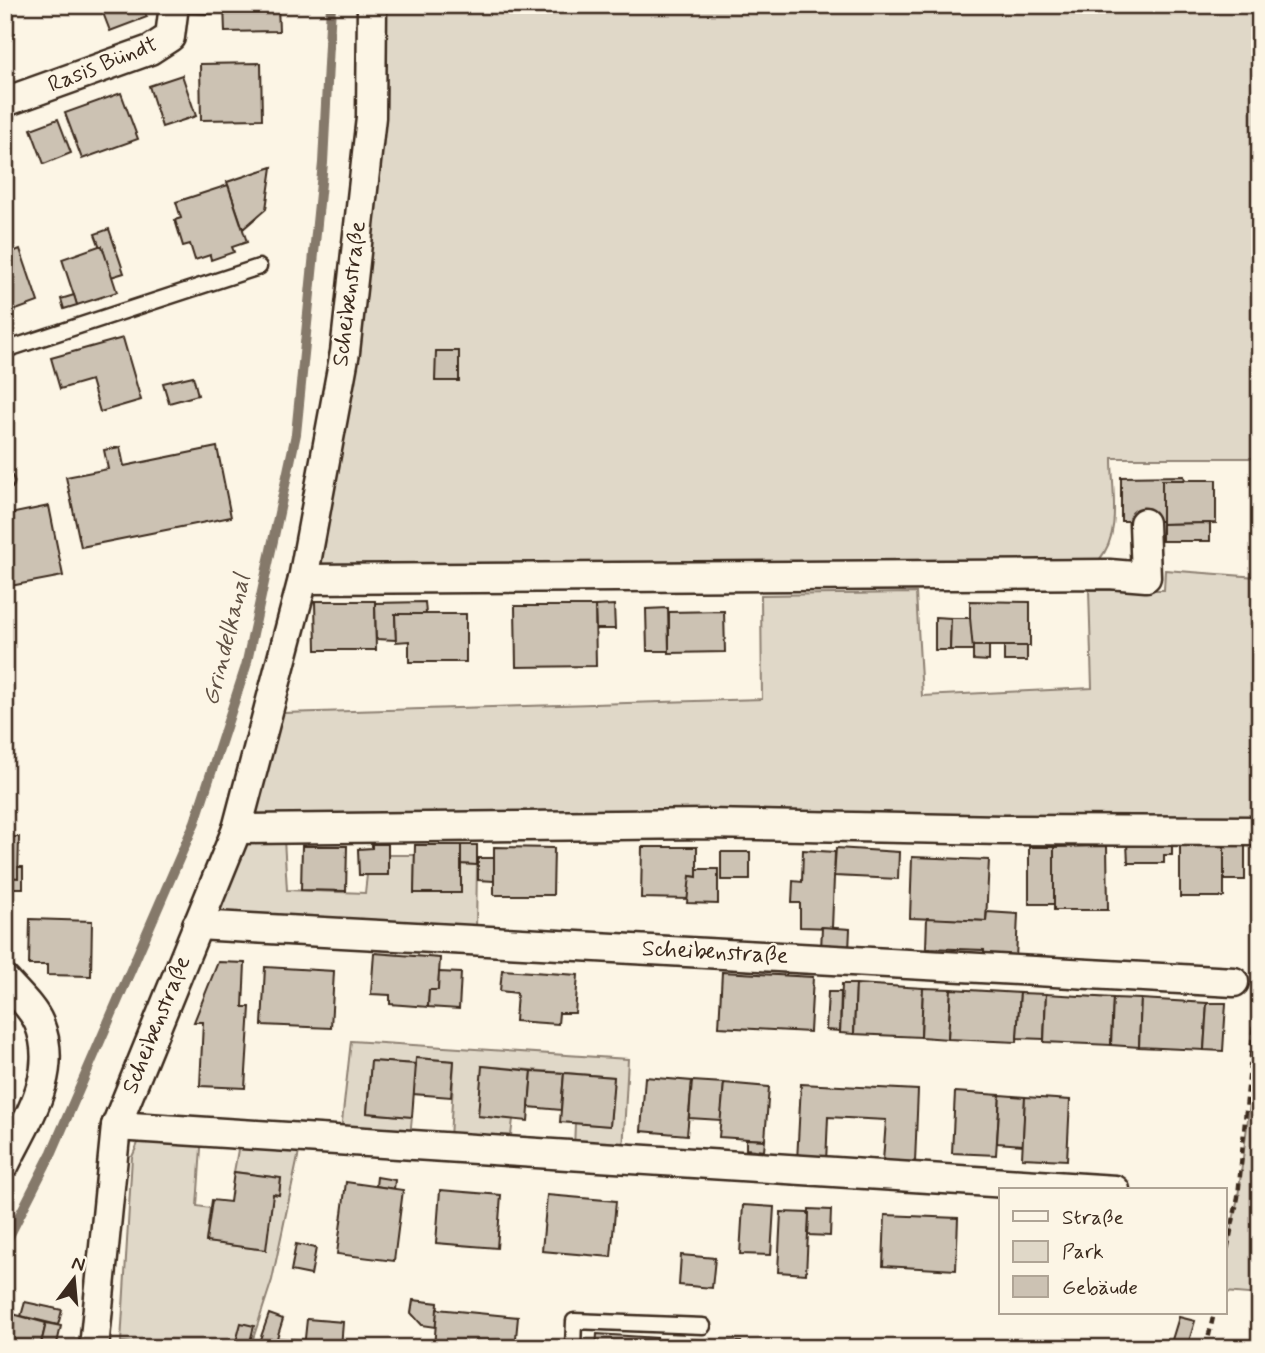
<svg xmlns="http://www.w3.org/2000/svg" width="1265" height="1353" font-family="Mynerve,sans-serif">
<rect width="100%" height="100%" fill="#fcf5e5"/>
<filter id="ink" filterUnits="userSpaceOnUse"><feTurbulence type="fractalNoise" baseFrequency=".0143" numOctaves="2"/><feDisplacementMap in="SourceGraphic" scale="14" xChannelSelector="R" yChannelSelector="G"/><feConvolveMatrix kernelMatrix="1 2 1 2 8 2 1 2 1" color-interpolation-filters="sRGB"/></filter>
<g filter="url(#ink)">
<g fill="#e0d8c8" stroke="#8e8173" stroke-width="2">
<path d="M372,5h888v453h-148c0,35 10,75 -13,102l-796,19 42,-227z"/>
<polygon points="1165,570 1257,577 1255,814 1250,819 272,818 258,815 255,808 283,713 762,699 761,595 916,593 922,696 1092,688 1089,590 1164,590"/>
<polygon points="284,839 287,890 365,893 367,875 388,875 388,855 415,855 414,893 461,893 461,864 477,865 476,930 214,916 243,840"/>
<polygon points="1260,1025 1260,1295 1225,1292 1225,1260 1238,1197"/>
<polygon points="351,1041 628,1059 623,1152 574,1149 575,1123 610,1126 614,1077 482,1066 513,1119 510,1144 450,1140 454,1061 417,1058 416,1064 371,1061 367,1113 412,1117 410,1137 341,1131"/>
<polygon points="146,1136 197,1142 201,1148 197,1206 210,1208 206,1242 265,1250 273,1194 279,1194 281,1178 234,1172 239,1144 299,1152 272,1280 250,1348 185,1348 121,1342 132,1157 138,1143"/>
</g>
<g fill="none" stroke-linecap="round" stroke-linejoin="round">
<polyline stroke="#85796b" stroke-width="10" points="5,1244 52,1152 195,822 246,666 296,434 323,163 331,5"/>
</g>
<g fill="#ccc2b3" stroke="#3b2a1e" stroke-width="2">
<polygon points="100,5 142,5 147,17 110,31"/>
<polygon points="189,5 212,5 212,14 189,13"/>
<polygon points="224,5 278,5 279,31 225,32"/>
<polygon points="261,63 262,119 201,120 200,64"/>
<polygon points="182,75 196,116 162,127 149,86"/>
<polygon points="121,93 138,139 82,159 65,113"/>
<polygon points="58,119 71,153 44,164 31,129"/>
<polygon points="272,167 266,209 243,229 227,182"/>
<polygon points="228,185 247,242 232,247 234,252 211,260 210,255 195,260 190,244 183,246 175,220 181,218 176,202"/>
<polygon points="109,229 124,273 111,277 95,234"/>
<polygon points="99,246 102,246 117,292 77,305 62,259"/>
<polygon points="20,249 38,302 5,314 5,255"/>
<polygon points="74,295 77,305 64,309 61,299"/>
<polygon points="123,338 141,400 100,412 91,380 60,389 51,358"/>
<polygon points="436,351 459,351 459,381 435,381"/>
<polygon points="193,376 198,395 169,403 163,383"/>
<polygon points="120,447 124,466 217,447 231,517 81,547 66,477 108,469 104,450"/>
<polygon points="1184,476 1185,480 1162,480 1162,521 1121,521 1121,477"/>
<polygon points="1162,480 1216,480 1216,523 1162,524"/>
<polygon points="49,506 63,576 5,587 5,515"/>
<polygon points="1210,523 1210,541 1162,541 1162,524"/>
<polygon points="315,601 375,601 376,650 316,650"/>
<polygon points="970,601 1030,602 1030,646 970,646"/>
<polygon points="425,602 426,614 395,614 396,640 376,639 375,603"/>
<polygon points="614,605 615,629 596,629 595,606"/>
<polygon points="515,606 595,606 596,666 516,667"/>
<polygon points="668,608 669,651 647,651 646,609"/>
<polygon points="724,611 725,652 669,653 669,612"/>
<polygon points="395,614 466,614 466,662 409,662 409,641 396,642"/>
<polygon points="935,617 951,618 950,650 935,650"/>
<polygon points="951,618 970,618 973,650 950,650"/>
<polygon points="973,646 989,646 989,661 973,660"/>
<rect x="1004" y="646" width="23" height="15"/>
<polygon points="5,837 19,837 18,878 5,877"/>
<polygon points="1127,843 1172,843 1172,855 1164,855 1164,863 1128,863"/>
<polygon points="372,844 388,844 388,875 359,875 358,849 372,848"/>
<polygon points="415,845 461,845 461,893 414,893"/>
<polygon points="461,845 477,845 477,865 461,864"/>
<rect x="1180" y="845" width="44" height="52"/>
<rect x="1224" y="845" width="21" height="35"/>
<polygon points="302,846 347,846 346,891 301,890"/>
<polygon points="1107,846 1108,910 1054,910 1054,847"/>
<polygon points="494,847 554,848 553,895 494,895"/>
<polygon points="642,847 697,847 697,877 690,876 690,899 641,898"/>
<rect x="1029" y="847" width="25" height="57"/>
<polygon points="836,848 899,852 898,879 834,876"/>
<polygon points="803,850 835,852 832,928 800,927 800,903 792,903 793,881 802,882"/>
<rect x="721" y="852" width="29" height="28"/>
<polygon points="912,857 989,860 986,921 910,918"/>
<polygon points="478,858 494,858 494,881 478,880"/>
<polygon points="18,867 23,867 23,888 5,888 5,877 18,878"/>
<polygon points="697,869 718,869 718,904 687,903 690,876 697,877"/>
<polygon points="987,912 1018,914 1016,959 984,958 984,950 926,948 927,918 986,921"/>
<polygon points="30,919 92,921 91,976 47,975 47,965 29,965"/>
<polygon points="822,927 850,929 849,951 821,950"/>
<polygon points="374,953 440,958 438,990 429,990 428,1007 390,1004 390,995 371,994"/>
<polygon points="218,962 245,963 243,1007 250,1007 245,1088 200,1086 203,1022 194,1022"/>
<polygon points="265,967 334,971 331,1028 262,1025"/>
<polygon points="502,970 578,975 575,1013 559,1013 558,1024 515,1021 517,993 500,991"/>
<polygon points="439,972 461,973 459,1009 428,1007 429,990 438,990"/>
<polygon points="722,972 813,977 810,1032 719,1027"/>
<polygon points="842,984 856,984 854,1034 840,1033"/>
<polygon points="856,984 923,988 921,1037 854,1034"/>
<polygon points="923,988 951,989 948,1039 921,1037"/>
<polygon points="951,989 1020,993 1017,1042 948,1039"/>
<polygon points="828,992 841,992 840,1031 826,1030"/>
<polygon points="1020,993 1046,994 1044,1039 1017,1038"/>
<polygon points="1046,994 1113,998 1111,1045 1044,1042"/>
<polygon points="1113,998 1141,999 1139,1047 1111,1045"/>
<polygon points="1141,999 1207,1003 1204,1050 1139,1047"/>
<polygon points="1207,1003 1226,1003 1223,1051 1204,1050"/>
<polygon points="416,1058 454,1061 451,1097 413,1094"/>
<polygon points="371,1061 416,1064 412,1117 367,1113"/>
<polygon points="482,1066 532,1071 528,1121 478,1116"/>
<polygon points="532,1071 564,1073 561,1110 529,1107"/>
<polygon points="564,1073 614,1077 610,1126 560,1122"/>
<polygon points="645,1077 692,1081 687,1135 641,1131"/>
<polygon points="692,1081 724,1083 721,1120 689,1118"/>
<polygon points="724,1083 769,1087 765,1140 719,1137"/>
<polygon points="801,1084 918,1090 915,1162 883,1161 886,1120 828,1117 826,1162 797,1161"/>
<polygon points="955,1092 1000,1095 996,1155 952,1153"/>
<polygon points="1000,1095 1025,1097 1023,1145 997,1143"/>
<polygon points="1025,1097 1070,1100 1067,1160 1022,1158"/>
<polygon points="746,1139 765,1140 764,1151 746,1149"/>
<polygon points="234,1172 281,1178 279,1195 273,1194 266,1250 206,1242 212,1200 230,1202"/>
<polygon points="377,1177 395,1180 394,1189 376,1186"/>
<polygon points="346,1182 403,1190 394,1261 337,1254"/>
<polygon points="440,1190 501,1195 497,1248 436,1243"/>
<polygon points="547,1195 616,1201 611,1257 542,1251"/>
<polygon points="743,1205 774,1207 771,1255 740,1254"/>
<polygon points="809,1209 831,1210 830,1236 808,1235"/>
<polygon points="781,1212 809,1213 806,1274 778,1272"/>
<polygon points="885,1215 958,1218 956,1270 883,1266"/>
<polygon points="296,1244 316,1248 311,1275 291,1271"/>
<polygon points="681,1255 715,1258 712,1288 679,1285"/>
<polygon points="413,1300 438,1303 436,1327 422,1325 411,1313"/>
<polygon points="25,1302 62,1310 58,1325 21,1316"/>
<polygon points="437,1309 518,1317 515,1348 434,1348"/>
<polygon points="9,1313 46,1323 40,1348 5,1348"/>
<polygon points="269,1314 283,1319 277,1338 305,1340 304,1348 257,1348"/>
<polygon points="1179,1317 1195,1321 1187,1348 1171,1343"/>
<polygon points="307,1319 343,1322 341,1348 304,1348"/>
<polygon points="46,1323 61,1326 56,1348 41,1344"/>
<polygon points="241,1323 254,1326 249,1346 236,1342"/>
<polygon points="597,1334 657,1338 656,1348 596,1348"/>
<polygon points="681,1339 741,1342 740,1348 680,1348"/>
<polygon points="807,1342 866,1347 866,1348 807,1348"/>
</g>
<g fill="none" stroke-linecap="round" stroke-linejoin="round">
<g stroke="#3b2a1e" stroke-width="19">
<g id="lane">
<polyline points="5,350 259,267"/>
<polyline points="5,482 6,482"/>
<polyline points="573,1348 574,1321 703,1326"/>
</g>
</g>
<g stroke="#3b2a1e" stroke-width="33">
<g id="street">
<polyline points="5,102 150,50 170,37 174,5"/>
<polyline points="303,579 1109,574 1146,577 1144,523"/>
<polyline points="237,829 707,824 1003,830 1260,831"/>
<polyline points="197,925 1234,982"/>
<path d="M5,980c11,13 28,28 34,43 21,51 -12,96 -34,141"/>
<polyline points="116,1126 1115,1190"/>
<polyline points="94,1348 116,1126 237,829 303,579 345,352 371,117 372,5"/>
</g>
</g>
<g stroke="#3b2a1e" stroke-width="4.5" stroke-dasharray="7 5" stroke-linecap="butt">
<polyline points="1258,964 1260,908"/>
<polyline points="1225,1260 1238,1197 1256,1001"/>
<polyline points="1206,1348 1214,1313"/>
</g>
<use href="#lane" stroke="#fcf5e5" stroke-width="14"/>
<use href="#street" stroke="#fcf5e5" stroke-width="28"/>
</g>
</g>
<g text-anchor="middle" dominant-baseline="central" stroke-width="5" stroke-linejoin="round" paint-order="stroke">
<g font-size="23" fill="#3b2a1e" stroke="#fcf5e5">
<text transform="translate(103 65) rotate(-22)">Rasis Bündt</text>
<text transform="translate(350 294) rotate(-83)">Scheibenstraße</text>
<text transform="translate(715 953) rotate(3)">Scheibenstraße</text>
<text transform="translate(157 1025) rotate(-68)">Scheibenstraße</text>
</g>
<g font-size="24" font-style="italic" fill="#605144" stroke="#fcf5e5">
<text transform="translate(227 640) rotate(-76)">Grindelkanal</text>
</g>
</g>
<rect width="1265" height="1353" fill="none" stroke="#fcf5e5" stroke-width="28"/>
<rect x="14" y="14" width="1237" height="1325" fill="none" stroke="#3b2a1e" stroke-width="2.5" filter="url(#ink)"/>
<rect x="999" y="1188" width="228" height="126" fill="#fcf5e5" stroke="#afa495" stroke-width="2"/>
<rect x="1013" y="1211" width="35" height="10" fill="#fcf5e5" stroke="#afa495" stroke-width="2"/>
<text x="1062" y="1224" font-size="21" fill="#3b2a1e">Straße</text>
<rect x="1013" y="1241" width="35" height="21" fill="#e0d8c8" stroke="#afa495" stroke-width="2"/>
<text x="1062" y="1258" font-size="21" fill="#3b2a1e">Park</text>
<rect x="1013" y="1276" width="35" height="21" fill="#ccc2b3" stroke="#afa495" stroke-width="2"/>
<text x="1062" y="1294" font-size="21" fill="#3b2a1e">Gebäude</text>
<g transform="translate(74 1279) rotate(16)" stroke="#fcf5e5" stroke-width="5" paint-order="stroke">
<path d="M0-5L12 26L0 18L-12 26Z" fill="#3b2a1e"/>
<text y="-10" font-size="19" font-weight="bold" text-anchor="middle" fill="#3b2a1e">N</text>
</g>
</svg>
